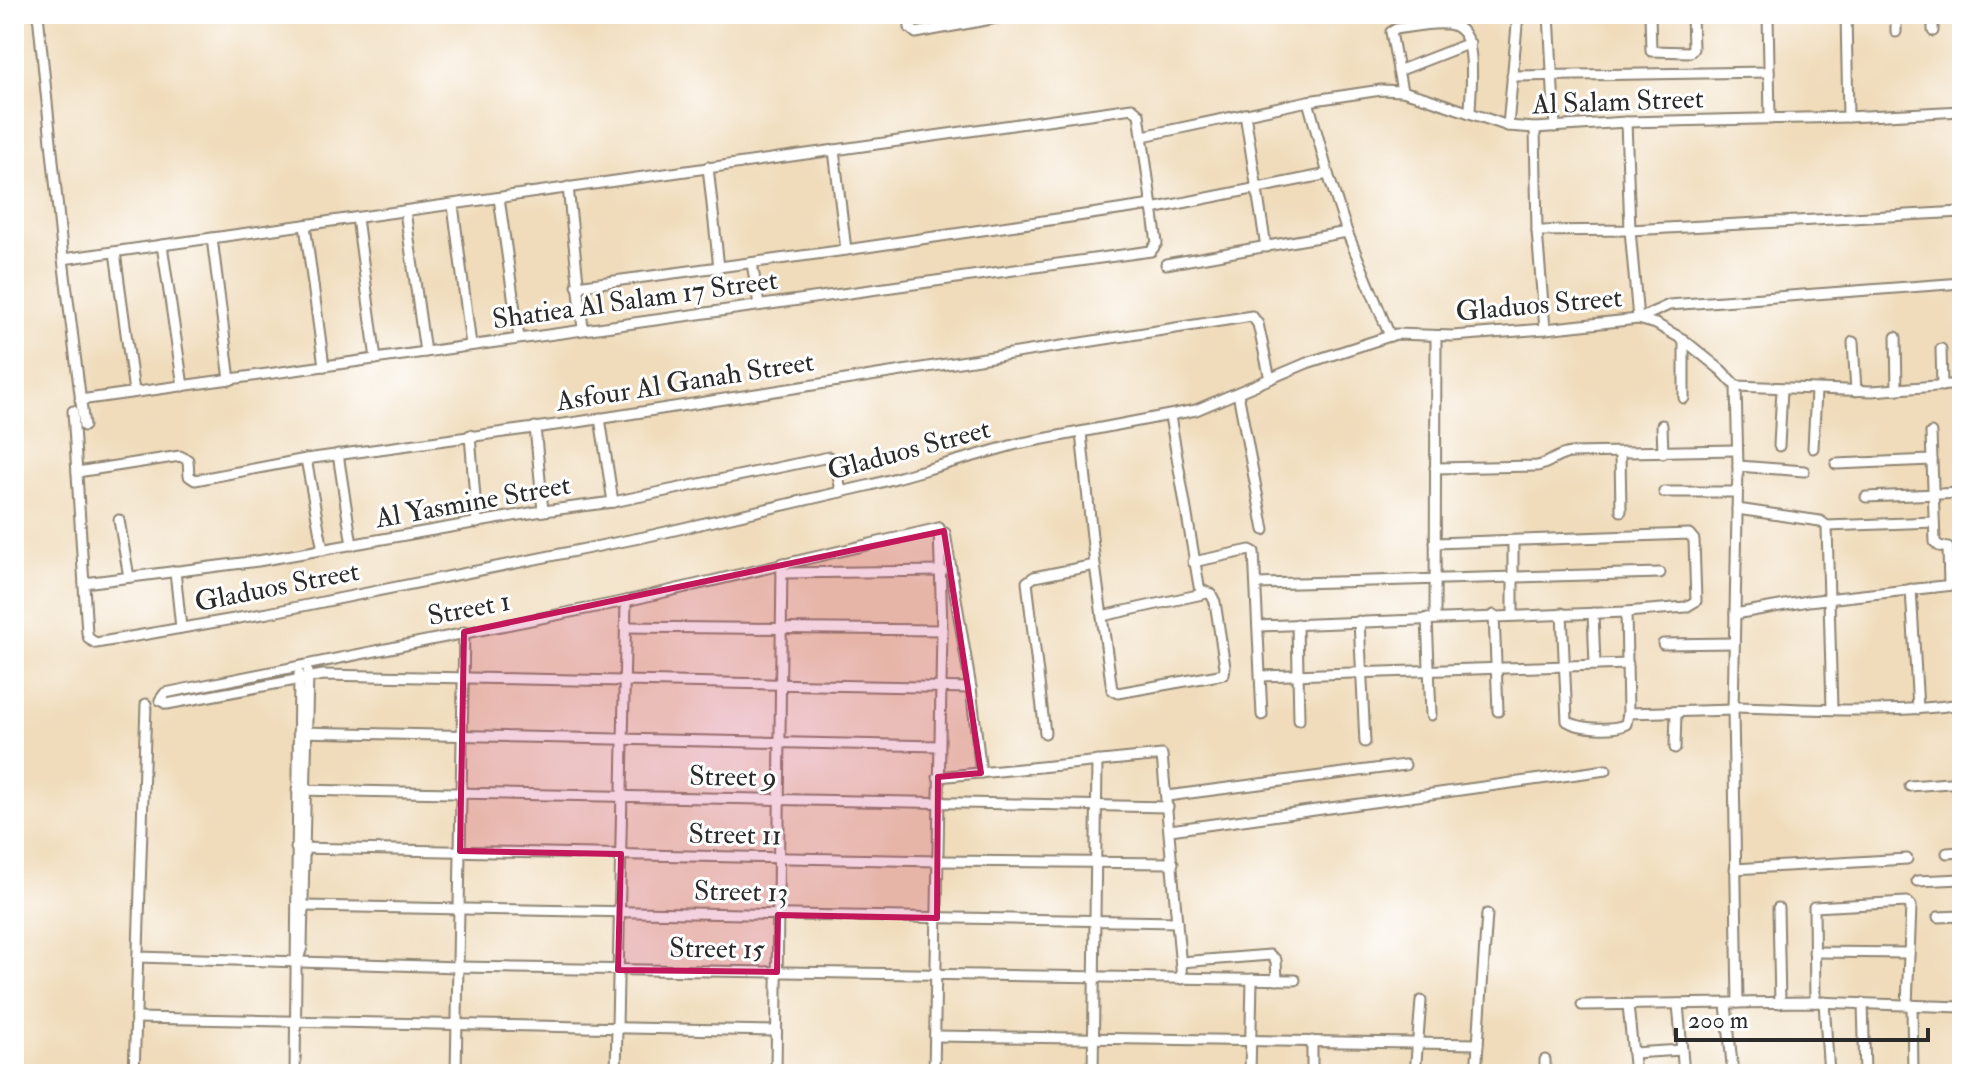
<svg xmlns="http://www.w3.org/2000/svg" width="1976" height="1088" font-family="'IM FELL Double Pica',serif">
<rect width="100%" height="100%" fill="#fff"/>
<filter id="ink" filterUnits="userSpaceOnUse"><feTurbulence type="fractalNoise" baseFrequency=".0125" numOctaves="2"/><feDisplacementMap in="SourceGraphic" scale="16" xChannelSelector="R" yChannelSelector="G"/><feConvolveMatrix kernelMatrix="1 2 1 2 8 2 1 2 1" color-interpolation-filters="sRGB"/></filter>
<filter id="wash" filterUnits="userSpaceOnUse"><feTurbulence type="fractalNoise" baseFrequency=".006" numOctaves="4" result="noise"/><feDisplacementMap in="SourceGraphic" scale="32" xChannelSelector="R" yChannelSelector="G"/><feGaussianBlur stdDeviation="1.8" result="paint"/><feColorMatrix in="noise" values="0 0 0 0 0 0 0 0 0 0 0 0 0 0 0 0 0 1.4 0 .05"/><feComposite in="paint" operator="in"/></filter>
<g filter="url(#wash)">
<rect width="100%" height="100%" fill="#f0dcbb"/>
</g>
<g filter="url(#ink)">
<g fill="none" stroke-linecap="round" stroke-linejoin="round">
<g stroke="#8e8473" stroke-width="13">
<g id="minor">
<polyline points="38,14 63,259 84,426"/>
<polyline points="909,14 910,28 916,33 1018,14"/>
<polyline points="1549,14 1555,127"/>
<polyline points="1650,14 1651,51 1690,52 1693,49 1692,14"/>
<polyline points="1768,14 1770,119"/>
<polyline points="1846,14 1848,117"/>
<polyline points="1933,31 1933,14"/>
<polyline points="1896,32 1896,14"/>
<polyline points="1398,71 1470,43"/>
<polyline points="1512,76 1769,72"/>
<path d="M1402,91l-11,-59 5,-3c16,-2 35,-7 51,-5 34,2 23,65 23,89"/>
<polyline points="1308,101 1328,174 1347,232 1390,336"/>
<polyline points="1245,114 1266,247"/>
<polyline points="1626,122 1630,230 1638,319 1656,324 1684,340 1721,370 1736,386 1738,466 1733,710 1738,1003"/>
<polyline points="1508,126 1518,14"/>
<polyline points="1535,128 1537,231 1545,329"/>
<polyline points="1143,136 1308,101 1381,90 1402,91 1426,98 1508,126 1535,128 1626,122 1848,117 1962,111"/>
<polyline points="834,150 846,250"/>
<polyline points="708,167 719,268"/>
<polyline points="568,187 583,329"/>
<polyline points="499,198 519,338"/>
<polyline points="453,205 471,345"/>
<polyline points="1152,209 1328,174"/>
<polyline points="405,211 425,352"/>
<polyline points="357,218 376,359"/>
<polyline points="305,225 324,366"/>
<polyline points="1537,231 1630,230 1962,212"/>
<polyline points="212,238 230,380"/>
<polyline points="162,245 183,386"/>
<polyline points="115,252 134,392"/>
<polyline points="63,259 1132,108 1139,114 1157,243 1151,251 80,400"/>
<polyline points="752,263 759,305"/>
<polyline points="1166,264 1347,232"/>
<polyline points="577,286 846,250 1152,205"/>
<polyline points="1896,337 1897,389"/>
<polyline points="1684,340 1684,398"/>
<polyline points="1853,342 1856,391"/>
<polyline points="1941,349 1942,386"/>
<polyline points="1736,386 1872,391 1962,384"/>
<polyline points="1238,393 1264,530"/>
<polyline points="73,411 87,633 89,639 96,643 268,613 644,537 871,485 1017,444 1196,410 1307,363 1396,334 1453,336 1545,329 1638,319 1669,305 1962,283"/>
<polyline points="600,418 613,502"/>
<polyline points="1662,425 1663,453"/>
<polyline points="535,427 543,511"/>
<polyline points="1081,433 1095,565 1112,690 1118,693 1219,675 1224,674 1225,667 1215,602 1211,594 1201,590 1199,586 1170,416"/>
<polyline points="1931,433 1935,542 1939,546 1948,548 1949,585"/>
<polyline points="470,435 477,523"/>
<polyline points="1779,446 1782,389"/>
<polyline points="1813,448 1816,391"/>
<polyline points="338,454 352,545"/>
<polyline points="1620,454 1621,511"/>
<polyline points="306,459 323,550"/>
<polyline points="1836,464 1932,460"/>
<polyline points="1738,466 1804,471"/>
<path d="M1435,468l102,-2c13,-2 20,-12 34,-13l166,-3"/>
<polyline points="77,472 180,456 188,460 189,476 195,480 306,459 578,422 1252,316 1258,324 1270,379"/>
<polyline points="1664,492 1737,492"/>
<polyline points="1866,497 1962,493"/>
<polyline points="1737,509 1820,521 1827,526 1832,709"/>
<polyline points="119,520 129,577"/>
<polyline points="1827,526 1934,522"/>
<polyline points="939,528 626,601 165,693 160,700 167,704 323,675 971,688"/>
<polyline points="945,533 971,688 981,773"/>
<polyline points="1513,541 1513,615"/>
<polyline points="1193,562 1250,550 1254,552 1262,715"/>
<polyline points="175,571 181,628"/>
<polyline points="782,573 942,571"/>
<polyline points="84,583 258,561 536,512 613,502 829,457 836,463 841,492"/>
<polyline points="1257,584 1660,573"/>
<polyline points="1911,589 1918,709"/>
<path d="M1562,613l5,108c13,8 46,10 59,3l2,-11 -2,-101"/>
<polyline points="1593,613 1595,665"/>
<polyline points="1735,614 1808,601 1962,584"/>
<polyline points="1494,615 1498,711"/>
<polyline points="1102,616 1207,593"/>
<polyline points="1427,618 1431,715"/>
<polyline points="1435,618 1436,336"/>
<polyline points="1359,621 1365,742"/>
<polyline points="1297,624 1299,720"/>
<polyline points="1258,626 1626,612 1686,607 1696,601 1694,540 1689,534 1435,543"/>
<polyline points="625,627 942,630"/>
<polyline points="1663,644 1734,643"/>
<polyline points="1261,676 1628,664"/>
<path d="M1733,707c76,1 154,8 229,-3"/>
<polyline points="1628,713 1733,710"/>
<polyline points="298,732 939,746"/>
<polyline points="1045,733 1027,582 1034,577 1095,565"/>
<polyline points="1675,748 1676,712"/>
<polyline points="938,777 1162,755 1182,979"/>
<polyline points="1910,786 1962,782"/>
<polyline points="297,790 1168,807"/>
<polyline points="1167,796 1405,765"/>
<polyline points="1170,830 1606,770"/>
<polyline points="296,848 937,861 1173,863"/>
<polyline points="1947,853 1962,852"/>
<polyline points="1735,869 1907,859"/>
<polyline points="1917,881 1962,879"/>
<polyline points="304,906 1177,922"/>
<polyline points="1778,908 1780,1003"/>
<polyline points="1938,917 1962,916"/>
<polyline points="1814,952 1909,953"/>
<polyline points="138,957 458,967 1295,980"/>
<polyline points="1181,962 1270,955 1276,960 1277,980"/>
<polyline points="297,963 302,947 308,672"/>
<polyline points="1815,1002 1814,907 1907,902 1911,906 1907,1005"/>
<polyline points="1824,1002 1829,1074"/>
<polyline points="1863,1003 1865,1074"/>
<polyline points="1678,1004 1684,1074"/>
<polyline points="1726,1004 1733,1074"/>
<polyline points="1582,1005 1815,1002 1962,1007"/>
<polyline points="1628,1005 1635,1074"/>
<polyline points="1912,1005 1913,1074"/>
<polyline points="136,1018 776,1031"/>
<polyline points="935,1036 1478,1044"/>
<polyline points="1633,1053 1682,1050"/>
<polyline points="134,1074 146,704"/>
<polyline points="295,1074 299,674"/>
<polyline points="456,1074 464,632"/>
<polyline points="616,1074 626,601"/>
<polyline points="776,1074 782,563"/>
<polyline points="934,1074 942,630 939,528"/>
<polyline points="1093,1074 1097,761"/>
<polyline points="1250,1074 1252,979"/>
<polyline points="1312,1074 1312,1041"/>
<polyline points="1415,1074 1421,1001"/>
<polyline points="1476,1074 1487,914"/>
<polyline points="1545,1074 1545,1060"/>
</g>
</g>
<use href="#minor" stroke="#fff" stroke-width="9"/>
</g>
</g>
<path fill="#c2185b" fill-opacity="0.2" stroke="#c2185b" stroke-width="6" stroke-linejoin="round" d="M944,531l37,242 -43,4 -1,141 -159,-3 -1,57 -159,-2 3,-116 -161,-3 4,-219z"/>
<g text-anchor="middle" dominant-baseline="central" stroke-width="6" stroke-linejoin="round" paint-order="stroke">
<g font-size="28" fill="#2b2b2b" stroke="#fff">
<text transform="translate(1618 102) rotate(-2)">Al Salam Street</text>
<text transform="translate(635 300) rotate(-8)">Shatiea Al Salam 17 Street</text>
<text transform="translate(1539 305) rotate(-5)">Gladuos Street</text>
<text transform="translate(685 382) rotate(-9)">Asfour Al Ganah Street</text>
<text transform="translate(909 450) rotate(-15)">Gladuos Street</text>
<text transform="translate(473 502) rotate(-10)">Al Yasmine Street</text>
<text transform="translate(277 587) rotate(-11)">Gladuos Street</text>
<text transform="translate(469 609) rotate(-11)">Street 1</text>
<text transform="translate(733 777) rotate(1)">Street 9</text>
<text transform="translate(735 835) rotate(1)">Street 11</text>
<text transform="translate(741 892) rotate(1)">Street 13</text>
<text transform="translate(717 949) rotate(1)">Street 15</text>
</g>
</g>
<rect width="1976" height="1088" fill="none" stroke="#fff" stroke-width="48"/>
<path d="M1676 1028v12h252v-12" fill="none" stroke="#2b2b2b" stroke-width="4"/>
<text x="1688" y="1028" font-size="24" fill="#2b2b2b" stroke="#ffffff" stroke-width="6" paint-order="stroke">200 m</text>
</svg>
